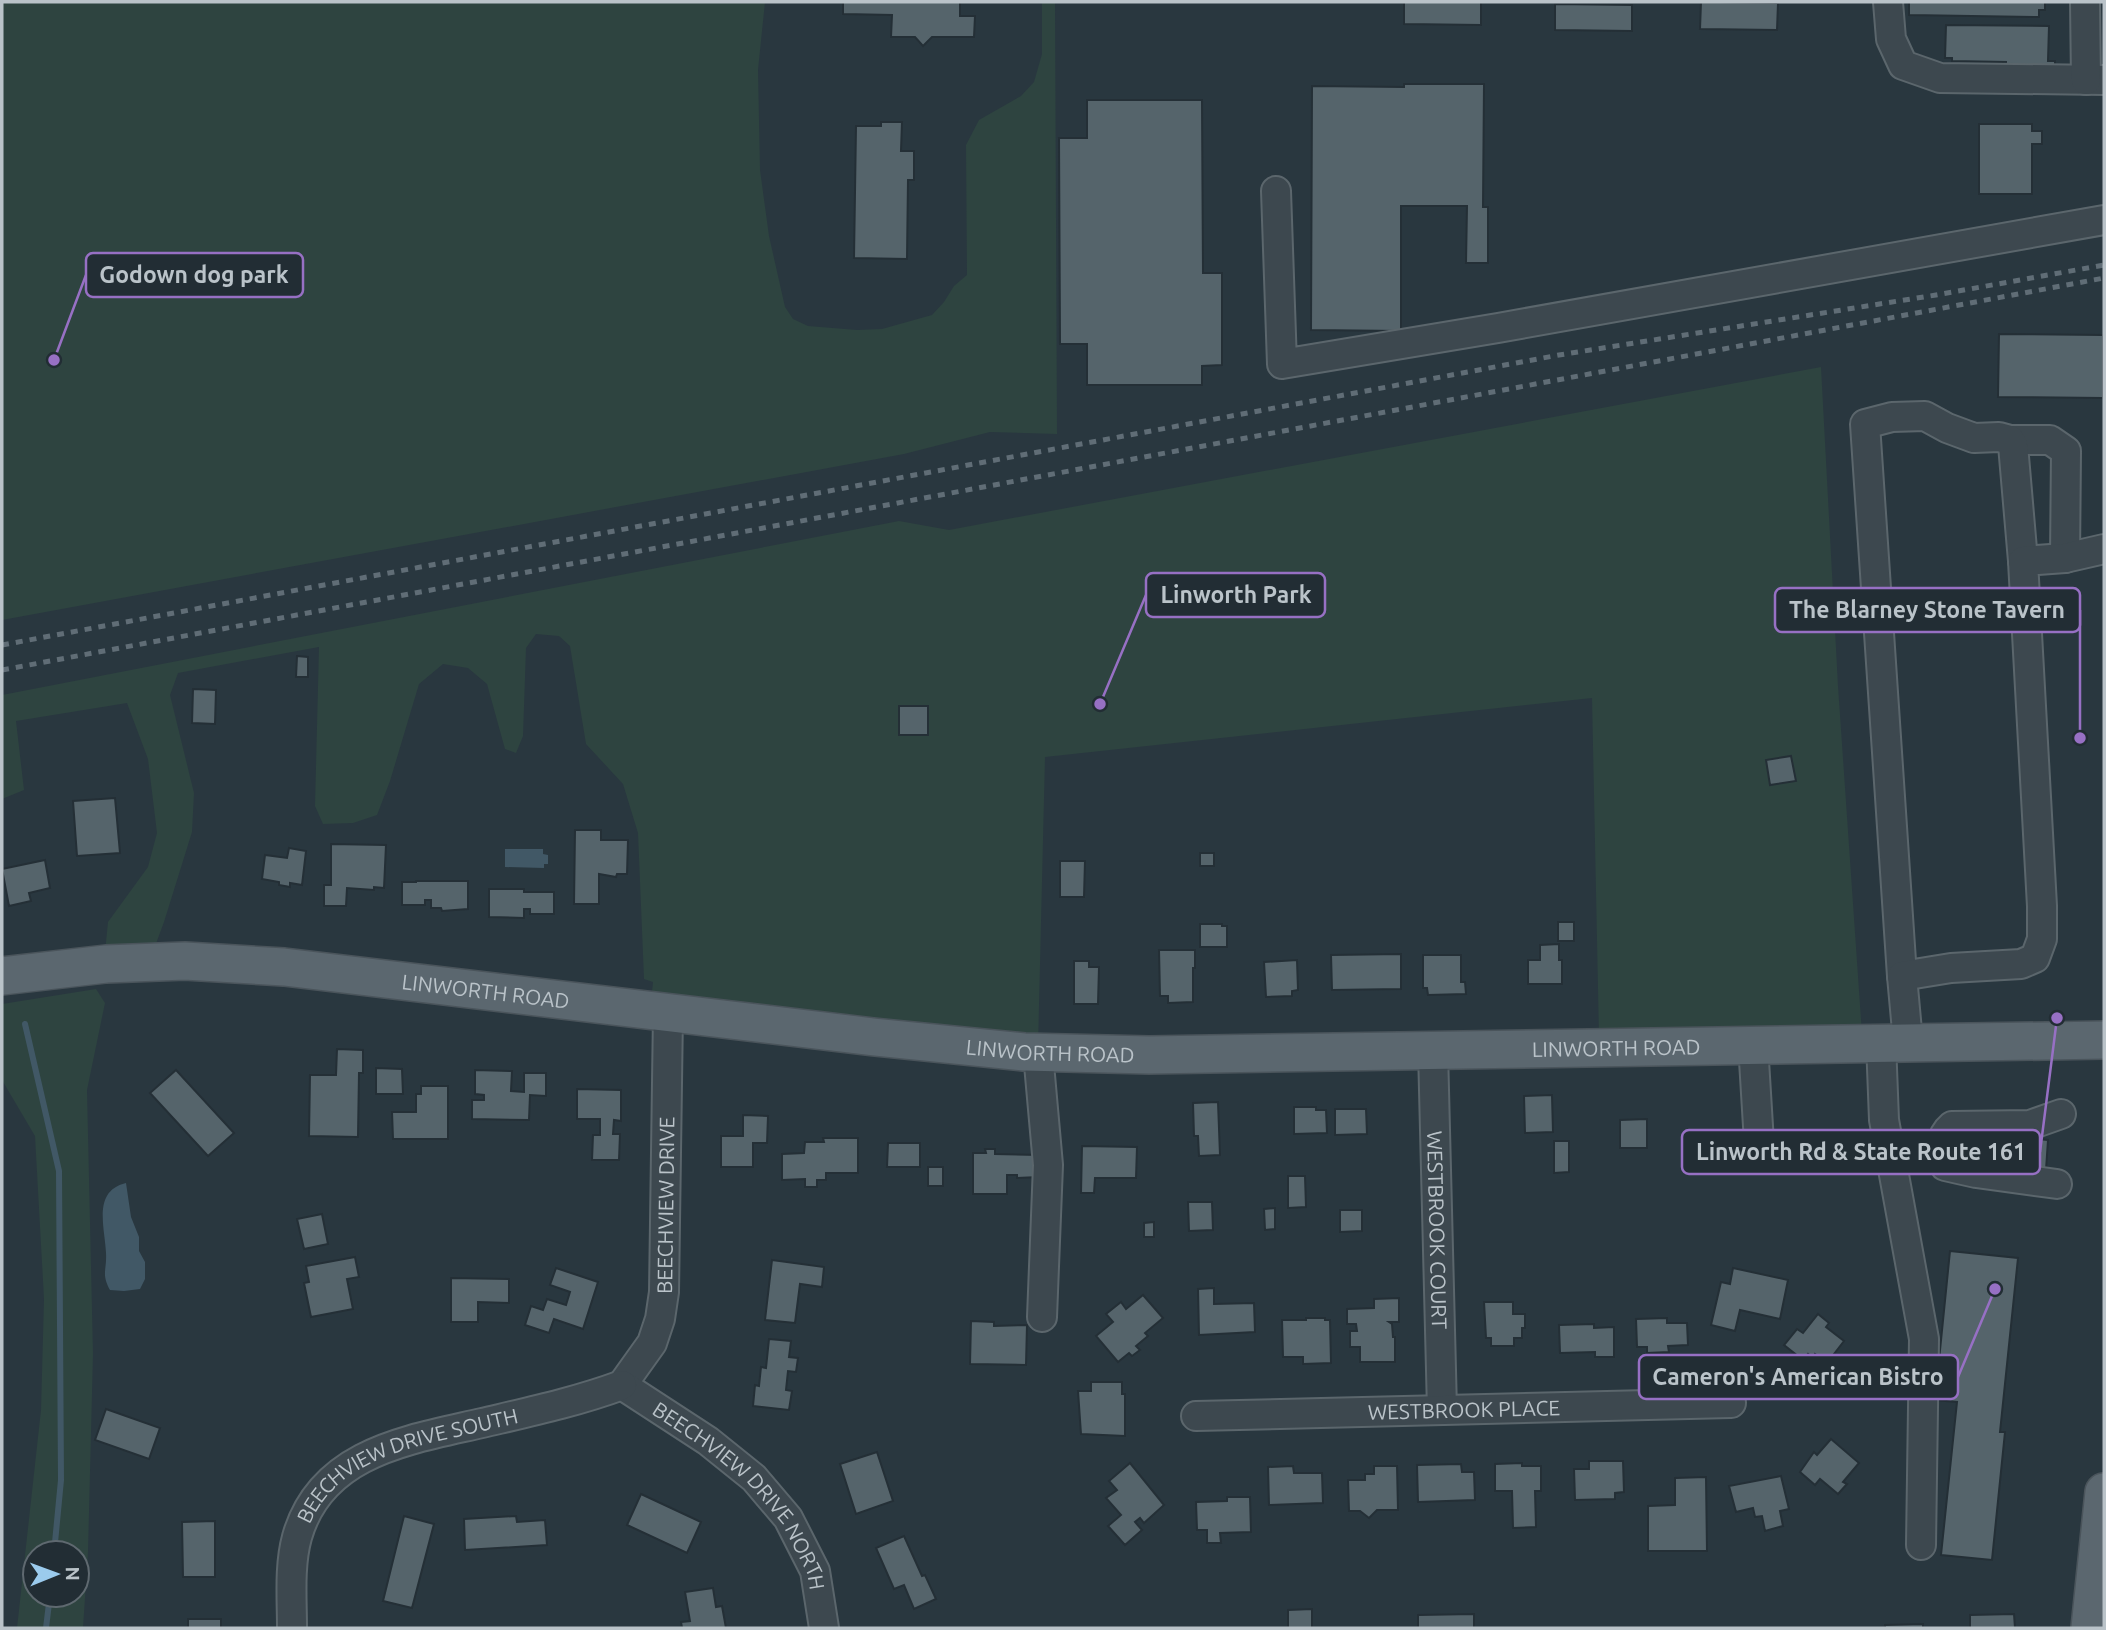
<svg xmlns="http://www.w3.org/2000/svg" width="2106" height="1630" font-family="Ubuntu,sans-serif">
<rect width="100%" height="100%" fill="#29373f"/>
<g fill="#2e4440" fill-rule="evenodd">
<polygon points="2,2 765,2 758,70 760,170 769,236 785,307 793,319 808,326 857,330 882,329 932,315 944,302 954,286 967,275 966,145 979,120 1021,96 1034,82 1042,54 1042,2 1055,2 1057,434 990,432 904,454 2,620"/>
<polygon points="1821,367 1838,686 1862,1034 1599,1037 1592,698 1045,757 1038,1048 651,1002 653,982 644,979 638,833 623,784 586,744 570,646 559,636 536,634 526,648 523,736 516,753 505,749 487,684 468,668 443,664 419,684 390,781 377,815 353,823 323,824 315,806 319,647 178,673 170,695 194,793 192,832 164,922 154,949 105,952 108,922 148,867 157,833 148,759 127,703 16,721 24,790 2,799 2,695 899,521 949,530"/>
<path d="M96,989l9,14 -18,87 6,264 -5,198 -5,76h-66l24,-218 3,-111 -9,-163 -33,-56v-76zM35,1553h42v42h-42z"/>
</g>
<g fill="#415866">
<polygon points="505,849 543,849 543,854 548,855 548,864 544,864 544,868 505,867"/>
<path d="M126,1183l5,34 8,20v14l6,11v17l-5,10 -16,2 -14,-1c-9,-16 -3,-20 -4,-37 -1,-25 -14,-62 20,-70z"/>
</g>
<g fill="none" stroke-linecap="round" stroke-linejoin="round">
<g stroke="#415866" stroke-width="6">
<polyline points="25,1024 59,1171 61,1480 54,1553"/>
<polyline points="46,1628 50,1595"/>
</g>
</g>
<g fill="#55646b" stroke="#242f36" stroke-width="2">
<polygon points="843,2 960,2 960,16 975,16 974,37 932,37 923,46 915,37 891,37 892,15 843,14"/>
<polygon points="1404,2 1481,2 1481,25 1404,24"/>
<polygon points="1701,2 1778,3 1777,30 1700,29"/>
<polygon points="1909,2 2045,2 2045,10 2039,10 2039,17 1909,15"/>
<polygon points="1555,4 1632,5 1632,31 1555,30"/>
<polygon points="1946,25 2049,26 2048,61 2055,61 2055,67 2006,67 2006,62 1952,61 1952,58 1945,58"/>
<polygon points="1404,84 1484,84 1483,207 1488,207 1488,263 1466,263 1467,206 1401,206 1401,331 1311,330 1312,86 1404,87"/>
<polygon points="1087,100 1202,100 1203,273 1222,273 1222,365 1202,366 1202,385 1087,385 1087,344 1060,344 1059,138 1087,138"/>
<polygon points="881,122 902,122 901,151 914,151 914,180 908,180 907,259 854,258 856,126 881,126"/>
<polygon points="1979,124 2032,124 2032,131 2042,131 2042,144 2032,144 2032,194 1979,194"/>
<polygon points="1999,334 2103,335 2103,398 1998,397"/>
<polygon points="297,656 308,657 308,677 296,677"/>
<polygon points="193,689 216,690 215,724 192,723"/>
<rect x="899" y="706" width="29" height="29"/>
<polygon points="1791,756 1796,781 1770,785 1766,760"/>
<polygon points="115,798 120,853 77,856 73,801"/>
<polygon points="575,830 601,830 601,840 628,840 627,874 617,874 616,877 599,874 599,904 574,904"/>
<polygon points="331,844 386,845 384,888 374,887 374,890 347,888 346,906 324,906 324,885 331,885"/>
<polygon points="289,848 306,851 302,885 290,883 290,887 279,885 279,882 262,879 265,855 287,858"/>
<rect x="1200" y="853" width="14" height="13"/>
<polygon points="45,860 50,888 29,893 31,901 9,906 2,869"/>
<polygon points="1060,861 1085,861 1084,897 1060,897"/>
<polygon points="416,881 468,881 468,909 442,911 441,908 431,908 431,900 425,900 425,905 402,905 402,882 416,882"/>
<polygon points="489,889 524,889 524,892 554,892 554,914 530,914 530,909 524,909 524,918 489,917"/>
<rect x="1558" y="922" width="16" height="19"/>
<polygon points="1200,924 1222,924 1222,926 1227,926 1227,947 1200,947"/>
<polygon points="1559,944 1559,960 1562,960 1562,984 1528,984 1528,960 1540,960 1540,945"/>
<polygon points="1159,950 1195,950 1195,968 1193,968 1193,1002 1168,1003 1168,996 1160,996"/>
<polygon points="1401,954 1401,989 1332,990 1331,955"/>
<polygon points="1423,955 1461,955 1461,982 1465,982 1466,994 1428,995 1427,988 1423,988"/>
<polygon points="1297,960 1298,990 1292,991 1292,996 1266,997 1264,962"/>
<polygon points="1074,961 1089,961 1089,967 1099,967 1098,1004 1074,1004"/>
<polygon points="337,1049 363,1050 363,1073 359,1073 358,1137 309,1136 310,1075 336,1075"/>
<polygon points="376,1068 402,1069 403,1094 376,1094"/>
<polygon points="176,1070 234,1133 208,1156 150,1093"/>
<polygon points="475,1070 512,1071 511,1091 524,1092 524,1073 546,1073 546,1096 530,1095 529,1120 472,1119 472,1100 484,1100 484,1095 475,1094"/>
<polygon points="421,1086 448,1086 448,1139 393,1139 392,1112 416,1112 416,1094 421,1094"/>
<polygon points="577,1089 621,1090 621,1121 614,1120 613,1134 620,1134 619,1160 592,1160 593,1135 600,1135 600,1119 577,1119"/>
<polygon points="1552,1095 1553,1132 1525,1133 1524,1096"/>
<polygon points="1218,1102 1220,1155 1199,1156 1198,1136 1194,1136 1193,1103"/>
<polygon points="1294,1107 1316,1107 1316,1110 1326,1110 1327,1133 1294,1134"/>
<polygon points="1335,1109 1366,1109 1367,1134 1335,1135"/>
<polygon points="743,1115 768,1116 767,1143 753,1143 753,1167 721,1167 721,1136 743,1136"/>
<polygon points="1647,1119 1647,1148 1620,1148 1620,1120"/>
<polygon points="1971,1133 2048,1140 2046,1170 1968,1163"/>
<polygon points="823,1138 858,1138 858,1173 826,1173 826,1180 817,1180 817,1187 805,1187 805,1179 782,1180 782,1154 804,1153 805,1142 824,1142"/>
<polygon points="1554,1141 1569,1141 1569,1172 1554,1173"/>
<polygon points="888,1143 920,1143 920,1167 887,1167"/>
<polygon points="1082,1146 1137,1147 1136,1178 1095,1178 1094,1193 1081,1193"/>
<polygon points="985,1149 995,1149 995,1154 1039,1155 1039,1177 1017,1178 1017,1175 1007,1175 1007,1194 973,1194 973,1153 986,1153"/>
<rect x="928" y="1167" width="15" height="19"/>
<polygon points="1288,1176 1305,1176 1306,1207 1288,1208"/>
<polygon points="1188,1202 1212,1202 1213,1230 1189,1231"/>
<polygon points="1275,1208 1275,1229 1265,1230 1264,1209"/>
<polygon points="1340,1210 1362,1210 1362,1231 1340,1232"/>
<polygon points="322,1214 328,1244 304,1249 297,1219"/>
<polygon points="1154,1222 1154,1237 1144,1237 1144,1223"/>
<polygon points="1950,1251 2018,1258 2000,1432 2005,1432 1992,1560 1941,1555 1957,1402 1935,1400"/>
<polygon points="355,1257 359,1277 347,1279 353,1309 311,1317 304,1283 309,1282 306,1266"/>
<polygon points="772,1260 824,1267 822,1287 800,1284 795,1323 765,1320"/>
<polygon points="556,1268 598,1282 583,1329 554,1319 549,1333 525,1325 531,1306 543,1310 547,1299 566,1305 570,1292 550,1285"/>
<polygon points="1733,1268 1788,1280 1780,1319 1740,1310 1735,1331 1711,1325 1721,1282 1730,1284"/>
<polygon points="451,1278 509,1279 509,1303 478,1302 478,1322 451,1322"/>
<polygon points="1214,1288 1214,1304 1254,1303 1255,1332 1199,1335 1198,1289"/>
<polygon points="1143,1295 1163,1318 1145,1333 1148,1336 1136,1346 1140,1350 1132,1356 1129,1353 1118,1362 1096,1336 1113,1322 1106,1314 1121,1302 1126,1309"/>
<polygon points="1399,1298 1399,1322 1389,1322 1392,1324 1393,1337 1395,1337 1395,1362 1360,1362 1360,1347 1350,1347 1350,1331 1357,1331 1356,1324 1347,1324 1347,1309 1374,1308 1374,1299"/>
<polygon points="1484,1302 1513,1302 1513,1314 1525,1314 1525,1328 1522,1328 1522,1338 1514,1338 1514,1346 1491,1346 1491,1338 1486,1338"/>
<polygon points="1818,1314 1829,1323 1826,1327 1844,1341 1827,1363 1815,1354 1813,1358 1808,1354 1803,1360 1784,1345 1797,1329 1803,1333"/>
<polygon points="1306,1318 1325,1318 1325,1320 1330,1320 1331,1363 1303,1364 1303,1357 1283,1357 1282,1320 1306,1320"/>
<polygon points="1667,1318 1667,1323 1687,1323 1688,1345 1668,1346 1669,1352 1647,1353 1647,1347 1637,1347 1636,1319"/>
<polygon points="971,1321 994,1322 994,1326 1027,1325 1026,1365 970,1364"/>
<polygon points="1594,1324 1594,1328 1614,1327 1614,1357 1595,1357 1595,1352 1560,1353 1559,1325"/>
<polygon points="769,1339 791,1341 789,1357 798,1358 796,1372 788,1371 786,1390 792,1391 789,1410 753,1406 755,1385 759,1386 761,1367 766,1368"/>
<polygon points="1091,1382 1122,1382 1122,1394 1125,1394 1125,1436 1081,1434 1078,1391 1091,1391"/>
<polygon points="106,1409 160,1428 149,1459 95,1440"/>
<polygon points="1831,1439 1859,1463 1843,1482 1847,1484 1838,1494 1820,1479 1815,1485 1800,1472 1814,1452 1817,1455"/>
<polygon points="877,1452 893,1501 856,1514 840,1464"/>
<polygon points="1589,1461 1623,1461 1624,1492 1615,1493 1615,1499 1575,1500 1574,1469 1589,1469"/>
<polygon points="1130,1463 1164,1505 1144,1523 1140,1518 1135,1522 1142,1530 1125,1545 1108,1526 1121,1515 1106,1498 1117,1490 1109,1481"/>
<polygon points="1522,1463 1522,1466 1541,1466 1541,1491 1535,1491 1536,1527 1513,1528 1512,1491 1495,1491 1495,1464"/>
<polygon points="1461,1464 1462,1472 1474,1472 1475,1500 1418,1502 1417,1465"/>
<polygon points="1293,1466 1294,1473 1322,1473 1323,1503 1269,1505 1268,1467"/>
<polygon points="1374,1466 1397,1466 1398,1510 1377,1510 1369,1518 1360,1511 1349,1511 1348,1480 1365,1480 1365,1474 1374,1474"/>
<polygon points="1781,1476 1789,1509 1780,1511 1783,1526 1765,1531 1762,1516 1755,1517 1753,1508 1736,1512 1729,1486"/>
<polygon points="1706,1477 1707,1551 1648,1551 1648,1506 1675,1505 1675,1478"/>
<polygon points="641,1494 701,1522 687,1553 627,1525"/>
<polygon points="1227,1497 1250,1497 1251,1532 1220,1533 1221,1543 1207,1543 1207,1530 1197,1530 1196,1502 1227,1501"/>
<polygon points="404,1516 434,1524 412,1608 383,1601"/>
<polygon points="516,1516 517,1522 545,1520 547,1545 465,1550 464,1519"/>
<polygon points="215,1521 215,1577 183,1577 182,1522"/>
<polygon points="904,1536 922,1576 925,1575 936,1599 914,1609 904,1585 894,1589 876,1548"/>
<polygon points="713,1588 716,1607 722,1606 726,1628 682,1628 681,1622 690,1621 685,1592"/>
<polygon points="1312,1609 1312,1628 1288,1628 1288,1610"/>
<polygon points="1474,1614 1474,1628 1418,1628 1418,1615"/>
<polygon points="2014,1614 2015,1628 1970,1628 1970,1615"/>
<rect x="188" y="1619" width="33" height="9"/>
<polygon points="1923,1624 1923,1628 1885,1628 1885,1625"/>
</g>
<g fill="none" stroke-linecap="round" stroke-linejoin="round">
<g stroke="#5b666c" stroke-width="32">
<g id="minor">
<polyline points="1888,2 1891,39 1903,65 1940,78 2104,80"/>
<polyline points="2085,2 2086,80"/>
<polyline points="1276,191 1282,364 1498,328 2104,220"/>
<polyline points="2010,440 2050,440 2066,451 2065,558"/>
<polyline points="1902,976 1865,424 1892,417 1925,416 1947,428 1974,438 1999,437 2010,440 2013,445 2023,561"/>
<polyline points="1881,1042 1884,1120 1924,1339 1921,1545"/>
<polyline points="1908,1042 1902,976 1951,968 2021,964 2035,958 2042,939 2042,906 2023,561 2065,558 2104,549"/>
<polyline points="1753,1044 1760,1159"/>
<path id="s1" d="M1433,1050l9,360"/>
<polyline points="1038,1053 1048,1165 1042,1317"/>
<path d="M2057,1184l-81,-11 -31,-7c-4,-15 -6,-29 7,-40l78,-1 31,-11"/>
<path id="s2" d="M622,1385l30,-42 8,-24 4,-27 4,-279"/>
<path id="s3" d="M622,1385l86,56 46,37 34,40 27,53 9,57"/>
<path id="s4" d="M1196,1416l535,-13"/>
<path id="s5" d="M292,1628c0,-29 -3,-62 5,-91 24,-85 111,-97 185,-114 47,-11 94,-21 140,-38"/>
</g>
</g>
<g stroke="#4a545b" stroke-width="40">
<g id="major">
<path id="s6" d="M2,976l104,-12 79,-3 99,6 590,70 150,15 125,3 955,-15"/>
<polyline points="2090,1628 2104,1492"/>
</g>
</g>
<use href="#minor" stroke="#3d484f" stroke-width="28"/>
<use href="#major" stroke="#5b676f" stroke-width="37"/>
<g stroke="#606d76" stroke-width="5" stroke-dasharray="7 7" stroke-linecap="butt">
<polyline points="2,645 1559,355 1936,295 2104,265"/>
<polyline points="2,670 2104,278"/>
</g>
</g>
<g text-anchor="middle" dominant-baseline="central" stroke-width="7" stroke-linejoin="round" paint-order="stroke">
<g font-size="21" fill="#bac3c9" stroke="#222d34">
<text stroke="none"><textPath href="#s6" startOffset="486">LINWORTH ROAD</textPath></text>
<text stroke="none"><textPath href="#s6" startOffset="1620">LINWORTH ROAD</textPath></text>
<text stroke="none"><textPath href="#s6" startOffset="1054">LINWORTH ROAD</textPath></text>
<text stroke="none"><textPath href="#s2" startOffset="191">BEECHVIEW DRIVE</textPath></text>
<text stroke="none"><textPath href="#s1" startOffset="180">WESTBROOK COURT</textPath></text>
<text stroke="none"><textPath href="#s4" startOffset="268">WESTBROOK PLACE</textPath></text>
<text stroke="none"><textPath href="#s5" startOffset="233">BEECHVIEW DRIVE SOUTH</textPath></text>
<text stroke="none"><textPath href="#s3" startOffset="166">BEECHVIEW DRIVE NORTH</textPath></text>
</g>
</g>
<path fill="none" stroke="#9770c4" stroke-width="2.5" d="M54 360L86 275M1100 704L1146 595M2080 738L2080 610M2057 1018L2040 1152M1995 1289L1958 1377"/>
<g fill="#9770c4" stroke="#222d34" stroke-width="2.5">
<circle cx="54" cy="360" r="7"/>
<circle cx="1100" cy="704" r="7"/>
<circle cx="2080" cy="738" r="7"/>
<circle cx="2057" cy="1018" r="7"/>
<circle cx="1995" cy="1289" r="7"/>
</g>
<g fill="#222d34" stroke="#9770c4" stroke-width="2.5">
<rect x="86" y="253" width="217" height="44" rx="7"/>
<rect x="1146" y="573" width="179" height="44" rx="7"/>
<rect x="1775" y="588" width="305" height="44" rx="7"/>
<rect x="1682" y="1130" width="358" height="44" rx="7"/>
<rect x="1639" y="1355" width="319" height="44" rx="7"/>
</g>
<g font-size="23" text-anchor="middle" font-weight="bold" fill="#bac3c9">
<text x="194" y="283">Godown dog park</text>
<text x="1236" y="603">Linworth Park</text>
<text x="1927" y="618">The Blarney Stone Tavern</text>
<text x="1861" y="1160">Linworth Rd &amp; State Route 161</text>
<text x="1798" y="1385">Cameron's American Bistro</text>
</g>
<rect width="2106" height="1630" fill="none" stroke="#bac3c9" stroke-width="7"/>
<g transform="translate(56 1574) rotate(89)"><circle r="33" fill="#222d34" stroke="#5f6970" stroke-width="2"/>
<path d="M0-5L12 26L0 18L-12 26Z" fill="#9bcbed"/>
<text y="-10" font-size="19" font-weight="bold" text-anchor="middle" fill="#bac3c9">N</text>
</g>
</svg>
